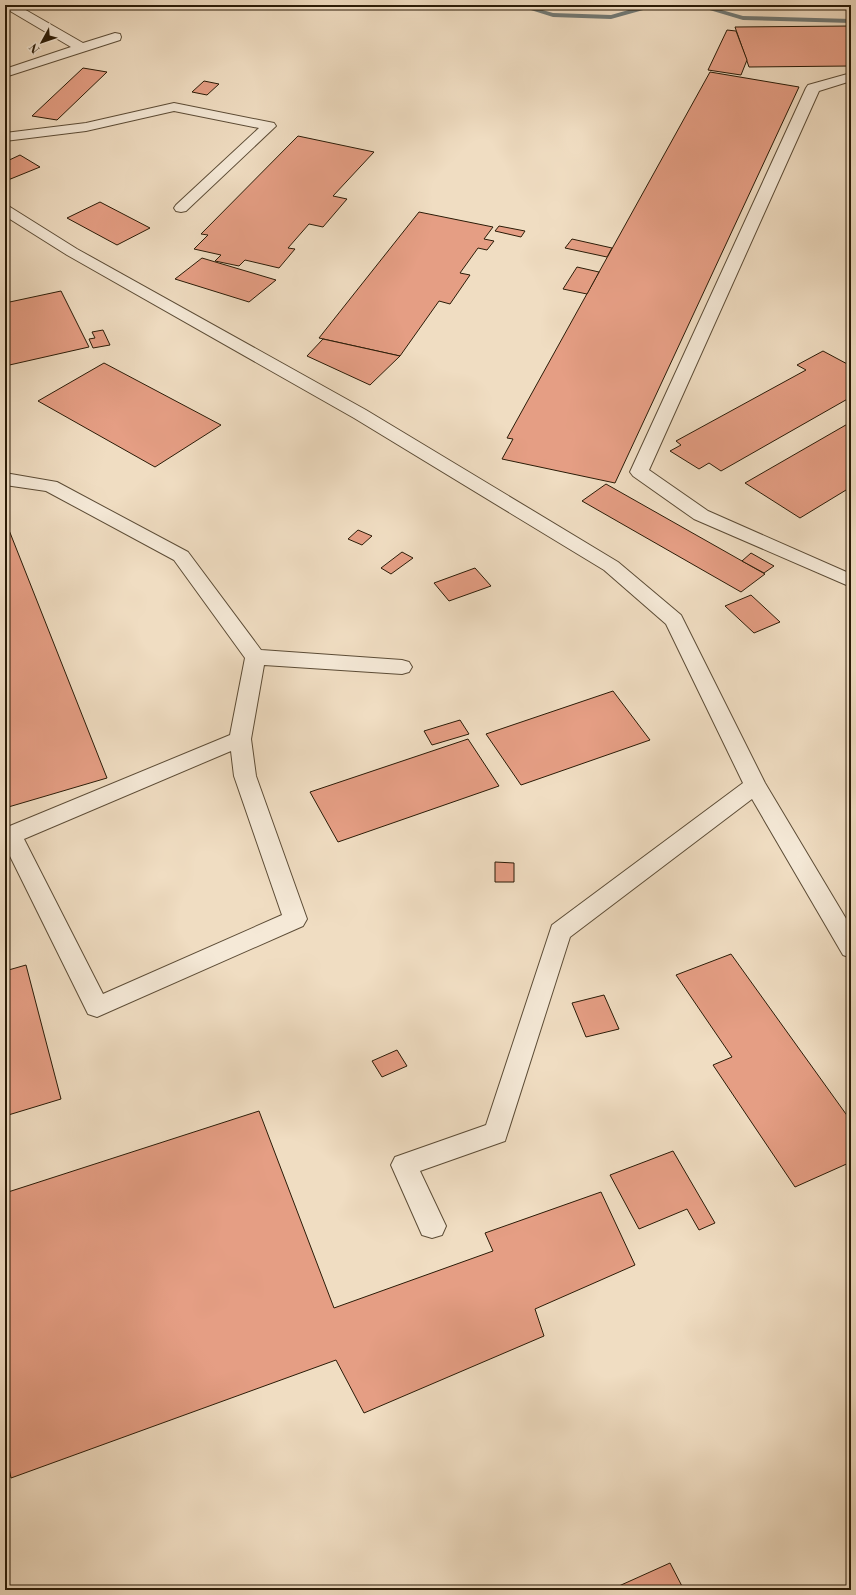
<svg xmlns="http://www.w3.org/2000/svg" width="856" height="1595" font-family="'Libre Bodoni',serif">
<rect width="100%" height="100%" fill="#f0ddc2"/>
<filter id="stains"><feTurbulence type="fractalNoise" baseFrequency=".005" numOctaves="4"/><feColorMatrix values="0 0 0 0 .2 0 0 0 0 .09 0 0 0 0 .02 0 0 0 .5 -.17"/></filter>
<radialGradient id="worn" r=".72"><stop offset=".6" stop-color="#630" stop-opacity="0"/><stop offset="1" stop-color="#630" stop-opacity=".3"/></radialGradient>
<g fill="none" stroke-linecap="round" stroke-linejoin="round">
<g fill="#717975" fill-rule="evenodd">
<polygon points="515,5 525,5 553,13 611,15 646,5 671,5 668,7 654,7 611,19 553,17"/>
<polygon points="693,5 704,5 743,16 851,19 851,23 743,20"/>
</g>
</g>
<g fill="#e59e84" stroke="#2a1b07">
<polygon points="851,26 851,66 749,67 735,27"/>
<polygon points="727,30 736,31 747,60 741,75 708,70"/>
<polygon points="83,68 107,72 57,120 32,116"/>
<polygon points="710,72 799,87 615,483 502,459 513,439 507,438"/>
<polygon points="204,81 219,84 207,95 192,92"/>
<polygon points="298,136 374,152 333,196 347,199 323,227 309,224 288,248 295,249 279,268 245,260 239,266 215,261 221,255 194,249 208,235 201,234"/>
<polygon points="20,155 40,167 8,180 5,178 5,162"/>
<polygon points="100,202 150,228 117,245 67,218"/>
<polygon points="419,212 493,227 484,239 494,241 487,250 478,248 460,273 470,275 450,304 439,301 400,356 319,338"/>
<polygon points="499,226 525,231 521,237 495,231"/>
<polygon points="572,239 612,248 607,257 565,248"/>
<polygon points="202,258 276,280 249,302 175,279"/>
<polygon points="577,267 599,272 587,294 563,289"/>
<polygon points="61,291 89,347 5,366 5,303"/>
<polygon points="103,330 110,345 93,348 89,339 95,338 92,332"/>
<polygon points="323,339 400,356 370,385 307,356"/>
<polygon points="823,351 851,366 851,397 721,471 709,463 699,469 670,451 681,445 676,441 806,370 797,365"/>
<polygon points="104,363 221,425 155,467 38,401"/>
<polygon points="851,422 851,487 800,518 745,483"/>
<polygon points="606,484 765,574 741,592 582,501"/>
<polygon points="5,520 107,778 5,808"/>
<polygon points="358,530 372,536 362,545 348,539"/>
<polygon points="402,552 413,558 391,574 381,568"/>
<polygon points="751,553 774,566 764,573 742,561"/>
<polygon points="475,568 491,586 449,601 434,583"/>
<polygon points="751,595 780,622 754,633 725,606"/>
<polygon points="613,691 650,740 521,785 486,734"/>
<polygon points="460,720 469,734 432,745 424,731"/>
<polygon points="468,739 499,786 338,842 310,792"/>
<polygon points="495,862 514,863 514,882 495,882"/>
<polygon points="731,954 851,1121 851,1162 795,1187 713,1065 732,1057 676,975"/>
<polygon points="26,965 61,1099 5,1116 5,971"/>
<polygon points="604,995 619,1029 586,1037 572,1003"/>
<polygon points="397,1050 407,1066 382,1077 372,1061"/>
<polygon points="259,1111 334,1308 493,1251 485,1233 601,1192 635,1265 535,1309 544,1336 364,1413 336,1360 11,1478 5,1448 5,1193"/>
<polygon points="673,1151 715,1223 699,1230 687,1209 639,1229 610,1175"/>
<polygon points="670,1563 684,1590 610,1590"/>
</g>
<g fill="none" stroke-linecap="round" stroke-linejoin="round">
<g stroke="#5c4c36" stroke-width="2">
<g id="minor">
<polygon points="5,5 17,5 83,43 115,33 120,34 121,37 120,40 5,77 5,69 71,47 5,8"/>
<polygon points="851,73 851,81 819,91 649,470 708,511 851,574 851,587 694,519 633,476 630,472 806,88 808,85"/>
<polygon points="174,103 274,123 276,126 186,211 181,212 176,211 174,208 176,205 259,128 174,111 86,131 5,141 5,133 86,123"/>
<polygon points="5,206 10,207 77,249 366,410 618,562 681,615 765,783 851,927 851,958 843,955 752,799 570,937 505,1141 420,1171 446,1226 442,1235 432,1238 422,1235 391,1165 395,1157 486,1125 552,925 743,783 666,624 604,570 354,418 67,255 5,216"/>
<path d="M5,473l52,9 131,70 73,98 141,10 7,2 3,5 -3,5 -7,2 -138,-9 -13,74 5,37 51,143 -4,7 -206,91 -9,-3 -83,-168v-18l225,-93 15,-77 -71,-98 -128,-69 -41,-6zM231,751l3,25 48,139 -179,79 -79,-155z"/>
</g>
</g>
<use href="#minor" fill="#f5e9d7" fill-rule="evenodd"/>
</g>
<rect width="856" height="1595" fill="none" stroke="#f0ddc2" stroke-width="20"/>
<rect x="6" y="6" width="844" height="1583" fill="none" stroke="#2a1b07" stroke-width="2"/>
<rect x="10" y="10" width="836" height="1575" fill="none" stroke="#2a1b07"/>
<g transform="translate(42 42) rotate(230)" stroke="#f5e9d7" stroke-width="3" paint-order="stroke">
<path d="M0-3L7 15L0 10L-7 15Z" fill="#2a1b07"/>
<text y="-6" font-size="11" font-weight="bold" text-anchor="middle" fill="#2a1b07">N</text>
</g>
<rect width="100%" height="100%" filter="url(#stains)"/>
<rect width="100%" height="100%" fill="url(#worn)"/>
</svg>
